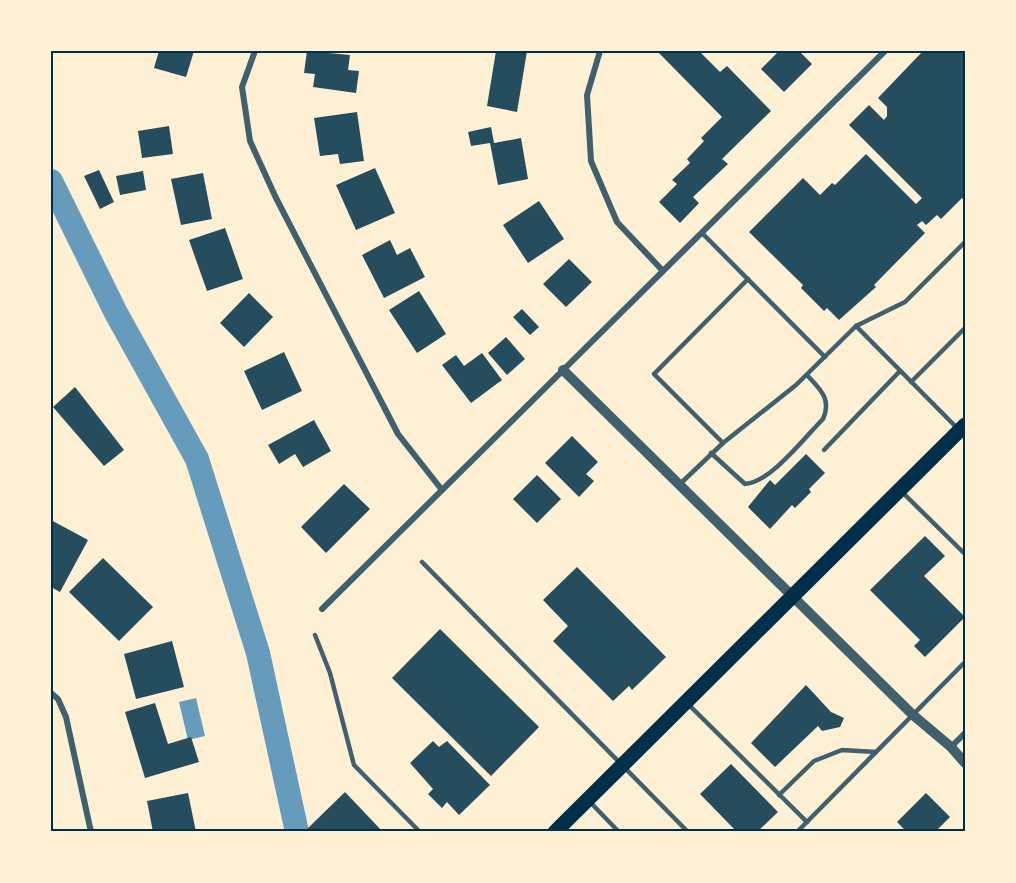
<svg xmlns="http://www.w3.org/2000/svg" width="1016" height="883" font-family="'Roboto Condensed',sans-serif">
<rect width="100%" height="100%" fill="#fdf0d5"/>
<polygon fill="#669bbc" points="196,698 205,736 188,740 179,702"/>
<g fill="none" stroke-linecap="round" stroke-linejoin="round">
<polyline stroke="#669bbc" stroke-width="24" points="51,181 116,313 197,459 258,653 297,832"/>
</g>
<g fill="#264d5e">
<polygon points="159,51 194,51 186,77 154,68"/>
<polygon points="307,51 350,55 348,70 359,71 356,93 313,87 315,74 304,73"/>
<polygon points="496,51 527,51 517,112 487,106"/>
<polygon points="657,51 699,51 720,72 727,66 771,111 722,159 728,164 693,197 699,203 680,223 659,202 677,184 672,180 690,163 687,159 704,141 701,138 722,117"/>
<polygon points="779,51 799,51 812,64 784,92 761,69"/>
<polygon points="923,51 965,51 965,201 962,198 941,219 937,215 926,225 922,221 917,225 925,233 874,285 876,287 839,320 827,308 824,311 801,288 803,285 749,232 803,178 820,195 832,183 835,185 866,154 916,204 922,198 849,125 869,105 884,120 887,116 887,107 878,98"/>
<polygon points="357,112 364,161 340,164 338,154 320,156 314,118"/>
<polygon points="169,126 173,154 142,158 138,131"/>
<polygon points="491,127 494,143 521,138 528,179 498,185 490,143 471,146 468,132"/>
<polygon points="375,168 395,213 356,230 336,185"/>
<polygon points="99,170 114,202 100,209 84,176"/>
<polygon points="143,171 146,190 120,195 116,176"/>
<polygon points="203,173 212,219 181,225 171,179"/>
<polygon points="539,201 564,239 528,263 503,225"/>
<polygon points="225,228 243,279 207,291 189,240"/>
<polygon points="390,240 397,255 410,248 425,277 384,298 362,255"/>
<polygon points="569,259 592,282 566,307 543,284"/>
<polygon points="419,291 446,334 417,353 389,310"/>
<polygon points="249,293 273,317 244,347 220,323"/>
<polygon points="522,309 539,327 530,335 513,317"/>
<polygon points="506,337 525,359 507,375 488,353"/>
<polygon points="284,352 302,391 262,410 244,371"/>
<polygon points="482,353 502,380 471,403 442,365 456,355 464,366"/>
<polygon points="75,387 124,450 104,466 53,407"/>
<polygon points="314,420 331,451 303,467 295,454 279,464 268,445"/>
<polygon points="572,436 598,462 586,474 594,481 579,497 545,463"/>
<polygon points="806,454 825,473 809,489 811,492 795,508 792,505 770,529 748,507 770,480 775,485"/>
<polygon points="537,475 561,499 537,523 513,499"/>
<polygon points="344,484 370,509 326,553 301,527"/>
<polygon points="51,520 88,540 60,592 51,587"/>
<polygon points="925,536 945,556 924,576 965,617 925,657 914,646 920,640 870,590"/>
<polygon points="103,558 153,607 119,641 69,592"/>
<polygon points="577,567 666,657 632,690 629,686 613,701 553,641 568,626 543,600"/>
<polygon points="440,629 539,727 491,776 392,678"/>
<polygon points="172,641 184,687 136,699 124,654"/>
<polygon points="806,685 831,712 844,718 840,727 822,731 818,726 775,767 751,743"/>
<polygon points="155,703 168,744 191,737 199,762 145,778 125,712"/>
<polygon points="433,741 439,747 447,741 490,785 459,815 447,802 442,808 428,794 433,789 410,763"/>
<polygon points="731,764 778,812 757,832 737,832 700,794"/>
<polygon points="345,792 383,832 309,832 306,830"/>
<polygon points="188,793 196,832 153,832 147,801"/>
<polygon points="926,793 950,817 935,832 907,832 897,822"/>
</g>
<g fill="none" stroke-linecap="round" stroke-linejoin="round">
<g stroke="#3f606c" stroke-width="4.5">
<polyline points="702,233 825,357"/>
<polyline points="856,326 965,436"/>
<polyline points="911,382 965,328"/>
<polyline points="723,443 654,374 748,279"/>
<polyline points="824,450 900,371"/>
<path d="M711,453l34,31c25,-1 60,-47 78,-65 9,-20 -3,-30 -16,-44"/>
<polyline points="680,484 723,443 796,385 856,326 905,302 965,242"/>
<polyline points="901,491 965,554"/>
<polyline points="422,562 688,832"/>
<polyline points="315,635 330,673 354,765 420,832"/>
<polyline points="688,704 807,822"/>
<polyline points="779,795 814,761 842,750 876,752"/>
<polyline points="590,802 619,832"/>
<polyline points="797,832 965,662"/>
</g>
<g stroke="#3f606c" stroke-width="6">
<polyline points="255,51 242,87 250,141 276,198 398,434 442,490"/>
<polyline points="600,51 587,95 591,161 617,222 663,271"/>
<polyline points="322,609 885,51"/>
<polyline points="51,693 58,699 66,717 91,832"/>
<polyline points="951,747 965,733"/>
</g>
<polyline stroke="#3f606c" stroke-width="10" points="563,370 913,715 951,747 965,763"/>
<polyline stroke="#003049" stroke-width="15" points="555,832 965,425"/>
</g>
<rect width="1016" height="883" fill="none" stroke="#fdf0d5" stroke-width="105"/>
<rect x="52" y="52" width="912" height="778" fill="none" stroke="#003049" stroke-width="2"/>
</svg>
